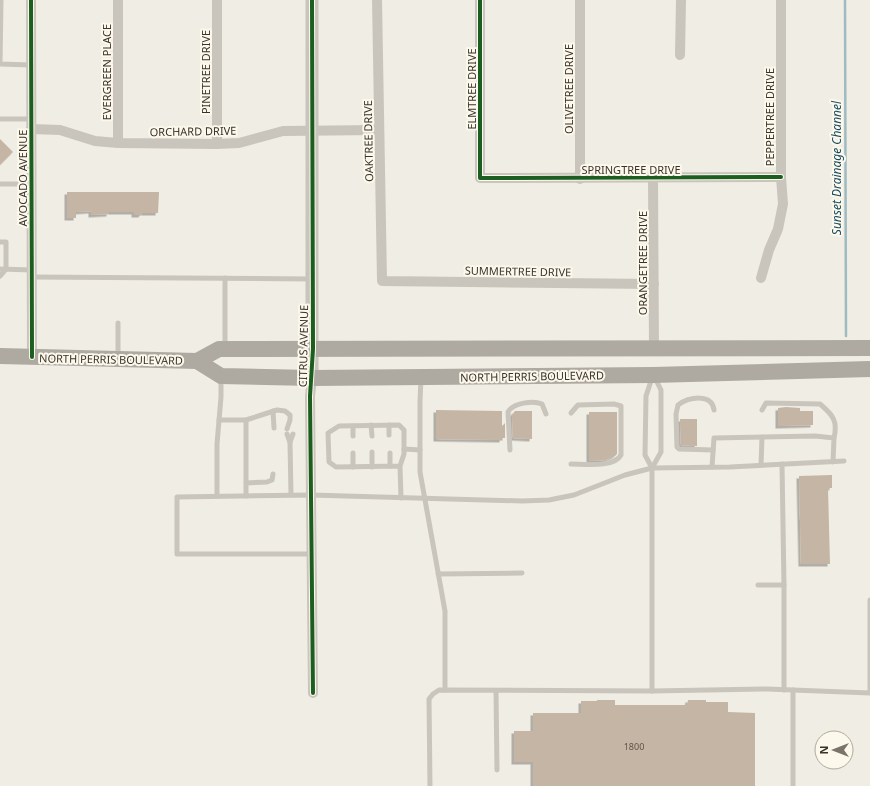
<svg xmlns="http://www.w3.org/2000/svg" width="870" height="786" font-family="'Noto Sans',sans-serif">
<defs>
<filter id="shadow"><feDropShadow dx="-2.5" dy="2.5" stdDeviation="0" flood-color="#0004"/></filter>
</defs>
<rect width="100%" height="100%" fill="#f0ede4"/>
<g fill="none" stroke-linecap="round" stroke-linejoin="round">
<polyline stroke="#9ebbc2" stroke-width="2.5" points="845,0 846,336"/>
</g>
<g fill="#c5b5a4" filter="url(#shadow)">
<polygon points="0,139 13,152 0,165"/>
<polygon points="67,192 159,192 158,213 142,213 141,215 134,215 134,212 109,212 109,214 91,215 91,211 76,212 76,218 67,218"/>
<polygon points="786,407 800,408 800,411 813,411 813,425 778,426 778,408"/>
<polygon points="436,410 502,411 502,426 505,423 505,438 502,438 502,440 436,439"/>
<polygon points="515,411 532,411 532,439 513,438 512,415"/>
<polygon points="589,412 617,412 617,454 615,456 605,460 589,461"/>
<polygon points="680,419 697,419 697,446 681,445"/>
<polygon points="832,475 832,488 828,488 830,564 801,564 799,476"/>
<polygon points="597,700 615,700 615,705 687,705 688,700 706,700 706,702 728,702 728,712 755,713 755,786 533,786 533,762 514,762 514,731 533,731 533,713 581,713 581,701 597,701"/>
</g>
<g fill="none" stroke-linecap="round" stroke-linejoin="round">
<g stroke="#c9c5bc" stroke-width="5">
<polyline points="1,0 0,64 31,65"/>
<polyline points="0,119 31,119"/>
<polyline points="0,184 31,184"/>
<polyline points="0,242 6,242 6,269 0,276"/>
<polyline points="0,269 32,270"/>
<polyline points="32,277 311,279"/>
<polyline points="225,278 225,346"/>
<polyline points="118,323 118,357"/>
<polyline points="421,378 420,401 420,472 445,611 445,690"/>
<polyline points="652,378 646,396 645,455 652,468 652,691"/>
<path d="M762,410l4,-7 54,1c13,11 18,17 14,34"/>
<polyline points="273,411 274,428"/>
<path d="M571,413l7,-8 36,-1 7,2v49c-7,13 -36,9 -50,9"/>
<polyline points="219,420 246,420 277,410 285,411 290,415 290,420 287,429"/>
<polyline points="371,425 372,436"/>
<polyline points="389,425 389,435"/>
<polyline points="353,426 353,436"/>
<polyline points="287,434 290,442 291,495"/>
<polyline points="290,442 293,434"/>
<polyline points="404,449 420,450"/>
<path d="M510,450l-2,-38c5,-9 25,-12 34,-8l4,10"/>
<path d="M713,450l-34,-1 -2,-2 -1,-33 2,-9c11,-8 34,-12 36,5"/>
<polyline points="372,452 372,467"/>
<polyline points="353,453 353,467"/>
<polyline points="390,453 390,466"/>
<polyline points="782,464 784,585"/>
<polyline points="761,465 762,437"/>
<polyline points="400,466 336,467 329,462 328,433 339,426 399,425 404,430 404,454 400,466 401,498"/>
<polyline points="712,467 714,438 815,436 834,438 833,462"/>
<polyline points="652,468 661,452 661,390 655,378"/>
<polyline points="246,483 267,482 272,480 273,474"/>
<polyline points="217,496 217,444 221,397 221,378"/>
<polyline points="246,496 246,420"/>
<polyline points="312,554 177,554 177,497 311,495 522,501 549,500 574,495 625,475 652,468 730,467 844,461"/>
<polyline points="438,574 522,573"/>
<polyline points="758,585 784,585 784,690"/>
<polyline points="793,690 793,786"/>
<polyline points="496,691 497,770"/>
<polyline points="430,786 429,699 433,694 439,690 652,691 767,689 870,693 870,600"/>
</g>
<g stroke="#c9c5bc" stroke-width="10">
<polyline points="31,0 32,357"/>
<polyline points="118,0 118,143"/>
<polyline points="377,0 382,281 654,284"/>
<polyline points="480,0 480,178 781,177"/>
<polyline points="680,55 681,0"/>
<polyline points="31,129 60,130 95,141 118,143 217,144 239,143 283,131 379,130"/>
<polyline points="217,144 217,0"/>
<polyline points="653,178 654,349"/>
<polyline points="580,179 580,0"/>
<polyline points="761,278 769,250 778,229 783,204 781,177 781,0"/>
<polyline points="312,378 310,396 313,693"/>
</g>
<polyline stroke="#c9c5bc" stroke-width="13" points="312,0 312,378"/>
<g stroke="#aea9a1" stroke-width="16">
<polyline points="0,356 197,361 221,376 312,378 653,375 870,369"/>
<polyline points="197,361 219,349 225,349 870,348"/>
</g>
<g stroke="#fcf8ec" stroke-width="6">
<g id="cycleway">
<polyline points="31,0 32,357"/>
<polyline points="312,0 313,349 310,396 313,693"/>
<polyline points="480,0 480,178 781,177"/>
</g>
</g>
<use href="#cycleway" stroke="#1b5e20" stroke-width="4"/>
</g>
<g text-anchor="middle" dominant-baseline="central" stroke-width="4" stroke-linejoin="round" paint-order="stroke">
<g font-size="9" fill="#5e5448">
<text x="634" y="746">1800</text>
</g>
<g font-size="11" fill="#3b332a" stroke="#fcf8ec">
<text transform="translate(106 72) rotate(-90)">EVERGREEN PLACE</text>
<text transform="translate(205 72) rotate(-90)">PINETREE DRIVE</text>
<text transform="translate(471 89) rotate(-90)">ELMTREE DRIVE</text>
<text transform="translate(568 89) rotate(-90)">OLIVETREE DRIVE</text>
<text transform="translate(769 117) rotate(-90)">PEPPERTREE DRIVE</text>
<text transform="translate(193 131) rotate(-1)">ORCHARD DRIVE</text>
<text transform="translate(368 141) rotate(-91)">OAKTREE DRIVE</text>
<text x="631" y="169">SPRINGTREE DRIVE</text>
<text transform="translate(22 178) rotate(-90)">AVOCADO AVENUE</text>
<text transform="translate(642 263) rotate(-90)">ORANGETREE DRIVE</text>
<text transform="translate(518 271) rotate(1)">SUMMERTREE DRIVE</text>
<text transform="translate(303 346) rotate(-89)">CITRUS AVENUE</text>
<text transform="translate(111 359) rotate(1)">NORTH PERRIS BOULEVARD</text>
<text transform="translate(532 376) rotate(-1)">NORTH PERRIS BOULEVARD</text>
</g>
<g font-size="12" font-style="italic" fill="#1b4d61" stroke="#fcf8ec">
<text transform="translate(836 168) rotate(-90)">Sunset Drainage Channel</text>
</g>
</g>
<g transform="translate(834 750) rotate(270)"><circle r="19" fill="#fcf8ec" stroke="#afa99e"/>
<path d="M0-3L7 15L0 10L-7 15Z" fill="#7a746b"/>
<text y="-6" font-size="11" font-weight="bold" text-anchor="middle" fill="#3b332a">N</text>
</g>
</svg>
